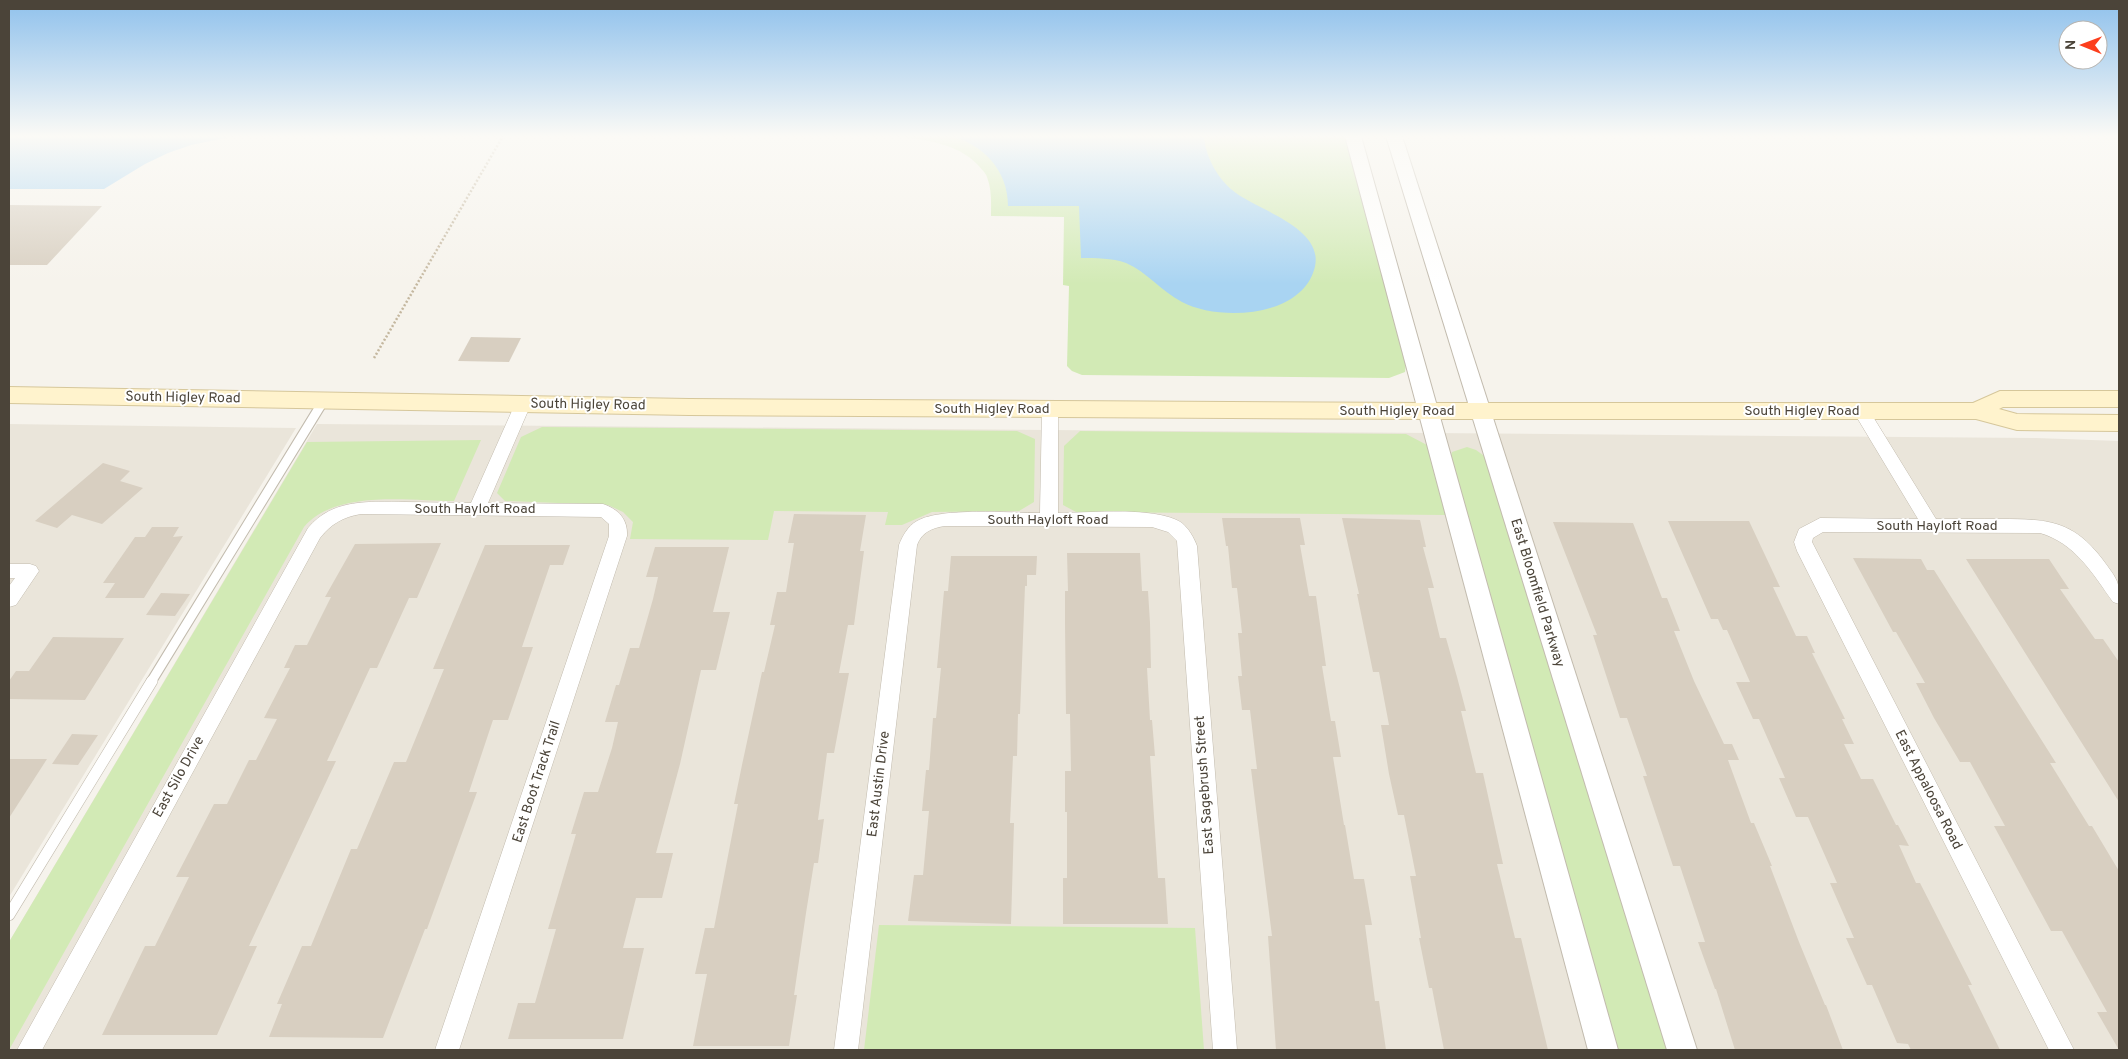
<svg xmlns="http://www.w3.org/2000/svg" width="2128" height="1059" font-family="Overpass,sans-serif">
<rect width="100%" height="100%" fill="#f6f3ec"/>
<g fill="#eae5da">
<polygon points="9,424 296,428 9,897"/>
<polygon points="317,424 2036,438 2119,441 2119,1050 9,1050 9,942"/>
</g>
<g fill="#d2eab5">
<path d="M894,136h452l60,228 -1,8 -16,6 -307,-3 -10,-4 -5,-5 2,-80 -6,-1 1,-68 -73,-1c0,-13 1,-26 -4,-39 -1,-4 -6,-8 -9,-12 -22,-23 -54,-25 -84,-29z"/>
<polygon points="542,427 1017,431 1035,439 1034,502 1019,511 932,512 902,525 885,525 888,512 774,511 768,540 630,539 633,522 623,512 608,505 505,501 497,493 521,437"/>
<polygon points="1080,431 1406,434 1427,445 1446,515 1076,512 1063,505 1064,446"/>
<path d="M481,440l-27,61c-44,0 -118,-12 -150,26l-295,523v-108l298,-500z"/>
<polygon points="1467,447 1476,450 1487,458 1669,1050 1615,1050 1450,459 1452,452"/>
<polygon points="879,925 1195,928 1204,1050 864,1050"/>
</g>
<g fill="#a9d4f2">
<polygon points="9,136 235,136 191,145 168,153 145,164 104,189 9,189"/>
<path d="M950,136h254c1,21 15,45 32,57 26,19 94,37 77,80 -17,45 -95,48 -131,29 -21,-11 -35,-30 -56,-39 -14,-5 -30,-5 -45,-5l-2,-52h-71c0,-36 -25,-62 -58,-70z"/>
</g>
<g fill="#d8cfc1">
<polygon points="9,205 102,206 47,265 9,265"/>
<polygon points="471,337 521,338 509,362 458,361"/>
<polygon points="103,463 130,471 120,481 143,488 102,524 72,515 57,528 35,521"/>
<polygon points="794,514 866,515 860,551 864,551 854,625 848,625 839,673 849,673 834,753 827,753 818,820 824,819 818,863 814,863 806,913 794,995 797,995 789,1046 693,1046 707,974 695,974 705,928 714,928 738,804 734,804 742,765 762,672 764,672 775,625 770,625 777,592 786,592 794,543 788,543"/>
<polygon points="1222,518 1300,518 1305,545 1300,545 1309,596 1316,596 1326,666 1322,666 1331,721 1335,721 1341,757 1333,757 1344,825 1345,825 1354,879 1364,879 1372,925 1365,925 1375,1001 1379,1001 1386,1050 1276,1050 1268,936 1272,936 1251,769 1257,769 1250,710 1242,710 1238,676 1242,676 1238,633 1242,633 1237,588 1232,588 1228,546 1226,546"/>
<polygon points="1342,518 1420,520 1426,547 1423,547 1434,588 1428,588 1440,638 1446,638 1457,677 1466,711 1461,711 1476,773 1483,773 1503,864 1497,864 1515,938 1521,938 1548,1050 1444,1050 1432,988 1429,988 1419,938 1421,938 1410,876 1416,876 1404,815 1398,815 1389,774 1381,725 1389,725 1379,672 1373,672 1357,594 1359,594"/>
<polygon points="1668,521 1749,521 1780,587 1773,587 1796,636 1807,636 1815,653 1812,653 1845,719 1842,719 1854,744 1844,744 1861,779 1873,779 1896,825 1898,825 1909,846 1899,845 1916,883 1920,883 1972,985 1968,985 2000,1050 1911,1050 1908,1044 1897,1043 1872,985 1867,985 1846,938 1854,938 1830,883 1837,883 1808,817 1796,817 1779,778 1785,778 1759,719 1753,719 1736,682 1750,682 1727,630 1723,630 1718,619 1711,619"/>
<polygon points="1553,522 1633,523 1662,598 1667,598 1680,631 1674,631 1694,681 1724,744 1732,744 1739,760 1728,760 1751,823 1754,823 1772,866 1770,866 1799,942 1825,1005 1826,1005 1843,1050 1735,1050 1716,989 1715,989 1698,942 1705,942 1680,866 1673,866 1643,776 1647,776 1627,718 1620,718 1593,635 1597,635"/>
<polygon points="152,527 179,527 173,537 183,536 144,598 105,598 115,583 103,583 135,537 145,537"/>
<polygon points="441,543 417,598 409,598 377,668 370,668 327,761 336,761 249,946 257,946 217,1035 102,1035 145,946 155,946 189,877 176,877 214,804 227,804 249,760 256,760 277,719 264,718 290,668 284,668 295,645 307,645 331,597 325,597 355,544"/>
<polygon points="485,545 570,545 563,565 550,565 522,647 533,647 508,720 493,720 469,792 477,792 427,929 425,929 383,1038 269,1037 282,1004 277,1004 302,946 311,946 351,849 357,849 394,762 406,762 444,669 433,669"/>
<polygon points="655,547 729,547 713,612 730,612 716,670 701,670 680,764 656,853 673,853 662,898 636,898 623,948 644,948 623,1039 508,1039 518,1003 535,1003 556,929 548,929 576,834 571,834 584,792 598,792 612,748 618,722 605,722 616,685 619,685 630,648 639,648 653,599 658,577 646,577"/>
<polygon points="1067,553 1140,553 1142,591 1148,591 1150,623 1151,668 1147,668 1150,720 1152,720 1155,756 1150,756 1158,878 1165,878 1168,924 1063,924 1063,878 1067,878 1067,812 1065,812 1065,771 1071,771 1070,714 1066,714 1065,623 1065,591 1068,591"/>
<polygon points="951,556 1037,556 1036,575 1027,575 1027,586 1025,586 1020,714 1018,714 1017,756 1013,756 1010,823 1014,823 1011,924 908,921 914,875 923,875 929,811 922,811 926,770 929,770 933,718 936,718 941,668 937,668 944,591 948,591"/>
<polygon points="1853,558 1921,559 1927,570 1934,570 2056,763 2050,763 2089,826 2092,826 2119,871 2119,1050 2097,1012 2107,1012 2062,931 2051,931 1994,826 2005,826 1970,762 1960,762 1934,718 1916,683 1925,683 1896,632 1893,632"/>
<polygon points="1966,559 2049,559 2069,589 2060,589 2095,639 2103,639 2119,662 2119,802"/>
<polygon points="161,593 190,594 175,616 146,615"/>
<polygon points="53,637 124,638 85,700 9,699 9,681 16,671 29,671"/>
<polygon points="72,734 98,735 78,765 52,764"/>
<polygon points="9,759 47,759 9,818"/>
</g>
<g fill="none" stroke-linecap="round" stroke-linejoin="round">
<g stroke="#c2bbae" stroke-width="11">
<polyline id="service-far1" points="151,682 324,400"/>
</g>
<g stroke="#c2bbae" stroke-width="12">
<polyline id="service" points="9,915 152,681"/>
</g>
<g stroke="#c2bbae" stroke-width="1">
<g id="minor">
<path d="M523,398l6,2 2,4 -43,99 115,1c15,5 25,15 24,32l-168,514h-24l174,-514v-12l-8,-7 -240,-3c-18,3 -30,10 -41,24l-278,512h-25l291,-522c25,-30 61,-26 97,-26 22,0 44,1 66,1l44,-99 2,-4z"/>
<path d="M1050,404l6,2 2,4v103c31,0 99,-7 124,10 7,6 12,15 15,23l40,504h-24l-36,-509 -9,-9 -16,-5 -207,-1c-13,2 -23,6 -28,19l-59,505h-24l65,-505c4,-10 9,-19 18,-24 24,-14 94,-8 123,-8l2,-103 2,-4z"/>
<path d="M1861,405l6,2 69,112c21,0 43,0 65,0 46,0 72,1 102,41 13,18 18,22 16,44l-6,-2c-20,-28 -38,-59 -73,-69l-217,-1 -10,6 -1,4 262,508h-25l-252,-499 -3,-9 5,-13 21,-11 98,1 -65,-108 2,-4z"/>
<polygon points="9,564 30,564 36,566 39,571 16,605 9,607 9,586 15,578 9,578"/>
</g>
</g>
<g stroke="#c2bbae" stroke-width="2">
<g id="tertiary">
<polygon points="1345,136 1361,136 1618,1050 1588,1050"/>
<polygon points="1386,136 1402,136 1697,1050 1667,1050"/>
</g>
</g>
<g stroke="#d6c79b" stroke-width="2">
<polygon id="secondary" points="9,387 689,399 1429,403 1973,403 2000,391 2119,391 2119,407 2003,407 1999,409 2017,414 2119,415 2119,431 2017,430 1976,419 1429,419 689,415 9,403"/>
</g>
<polyline stroke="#c4b79f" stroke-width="2.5" stroke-dasharray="2 2" stroke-linecap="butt" points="374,358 503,136"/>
<use href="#service-far1" stroke="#fff" stroke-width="9"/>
<use href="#service" stroke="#fff" stroke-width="11"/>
<use href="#minor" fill="#fff" fill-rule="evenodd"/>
<use href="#tertiary" fill="#fff" fill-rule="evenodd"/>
<use href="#secondary" fill="#fff3cd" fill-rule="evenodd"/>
</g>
<linearGradient id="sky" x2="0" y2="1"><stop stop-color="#8fc1ec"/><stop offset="0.48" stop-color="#fbfaf6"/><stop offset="1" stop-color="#fbfaf6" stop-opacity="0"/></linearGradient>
<rect width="2128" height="284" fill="url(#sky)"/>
<g text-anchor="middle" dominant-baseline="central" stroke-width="4" stroke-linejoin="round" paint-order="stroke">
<g font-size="14" fill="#4b4439" stroke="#fff">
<text transform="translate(183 398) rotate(1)">South Higley Road</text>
<text transform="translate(588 405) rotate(1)">South Higley Road</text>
<text x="992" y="409">South Higley Road</text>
<text x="1397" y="411">South Higley Road</text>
<text x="1802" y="411">South Higley Road</text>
<text x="475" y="509">South Hayloft Road</text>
<text x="1048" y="520">South Hayloft Road</text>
<text x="1937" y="526">South Hayloft Road</text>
<text transform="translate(1537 593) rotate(73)">East Bloomfield Parkway</text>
<text transform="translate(179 777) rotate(-61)">East Silo Drive</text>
<text transform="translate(537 782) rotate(-72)">East Boot Track Trail</text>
<text transform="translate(879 784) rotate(-83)">East Austin Drive</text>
<text transform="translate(1205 785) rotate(-94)">East Sagebrush Street</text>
<text transform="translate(1928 790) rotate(63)">East Appaloosa Road</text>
</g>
</g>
<rect width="2128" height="1059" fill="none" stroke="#4b4439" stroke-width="20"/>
<g transform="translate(2083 45) rotate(271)"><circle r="24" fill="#ffffff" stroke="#b7b4b0"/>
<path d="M0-4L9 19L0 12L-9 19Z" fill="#fc3f1d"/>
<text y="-8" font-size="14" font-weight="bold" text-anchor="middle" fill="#4b4439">N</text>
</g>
</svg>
